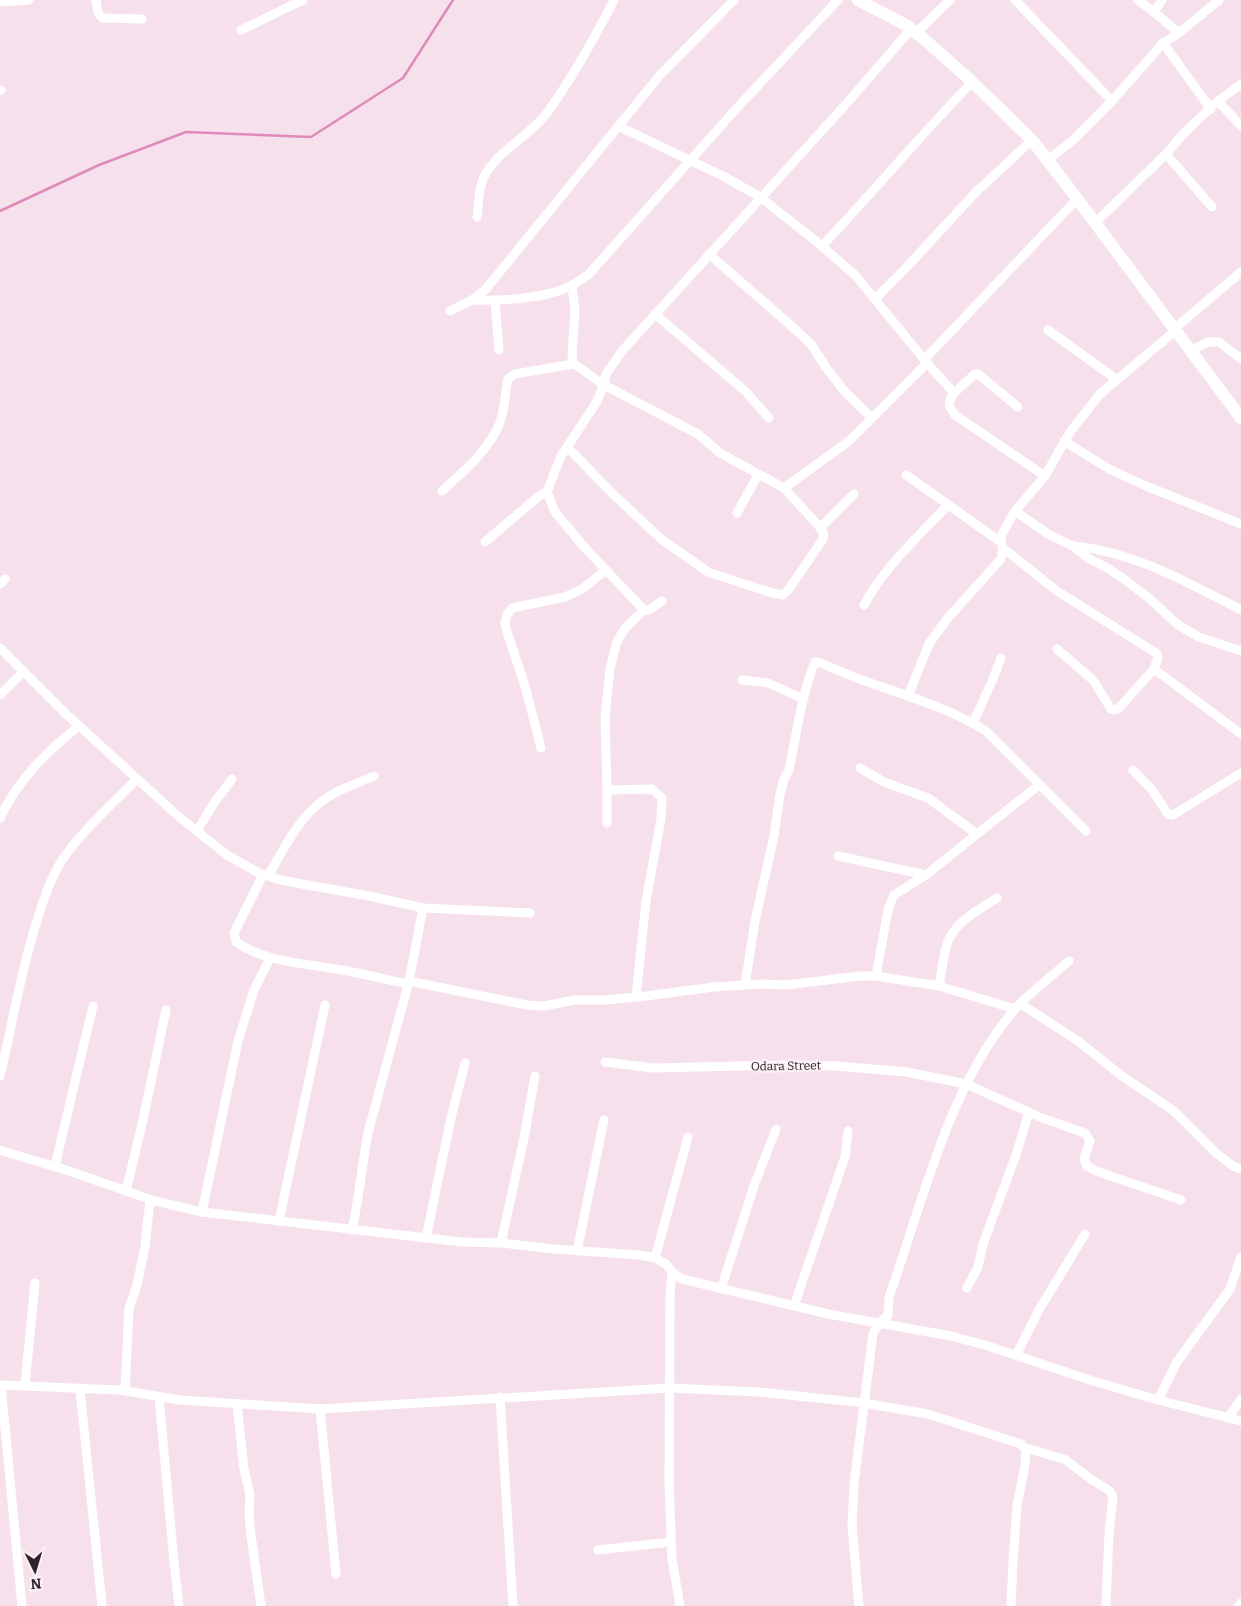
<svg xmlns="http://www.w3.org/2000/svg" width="1241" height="1606" font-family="Bitter,serif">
<rect width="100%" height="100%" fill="#f6e0ec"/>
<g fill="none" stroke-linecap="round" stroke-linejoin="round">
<polyline stroke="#de8bbb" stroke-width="2.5" points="0,211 99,165 186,132 311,137 403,78 453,0"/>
<g stroke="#fff" stroke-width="9">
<polyline points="96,0 98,13 103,18 142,19"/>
<polyline points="1015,0 1112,101"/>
<polyline points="1138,0 1154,12 1179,33"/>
<polyline points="0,2 29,0"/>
<polyline points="1154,12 1162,0"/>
<polyline points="241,30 303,0"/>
<polyline points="916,33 950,0"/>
<polyline points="1163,43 1211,109"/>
<polyline points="0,90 1,90"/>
<polyline points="1218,101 1241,126"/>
<path d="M618,126l105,50 37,21 56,44 40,35 71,87 27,30c-7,11 -6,12 1,22l90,61"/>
<polyline points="1166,154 1212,207"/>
<polyline points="1048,160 1072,141 1112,101 1163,43 1179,33 1219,0"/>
<path d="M477,217c2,-12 1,-27 6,-38 12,-27 47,-43 64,-66 26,-36 47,-74 67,-113"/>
<polyline points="1095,223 1166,154 1185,132 1218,101 1241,84"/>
<path d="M822,246c51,-54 99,-111 150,-164"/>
<polyline points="709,254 788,323 811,344 827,369 846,393 871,417"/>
<polyline points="875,299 904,270 976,192 1032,140"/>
<path d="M472,300c28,1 75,-1 100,-15 6,-3 11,-7 17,-11l147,-165 102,-109"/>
<polyline points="495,301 499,350"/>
<polyline points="450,311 472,300 486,289 660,75 734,0"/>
<polyline points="655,314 745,391 769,418"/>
<polyline points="1174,329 1241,272"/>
<polyline points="1048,330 1116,379"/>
<polyline points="1190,351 1208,342 1219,342 1241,359"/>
<polyline points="924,360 1077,199"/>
<polyline points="954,393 975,374 978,374 1018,407"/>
<polyline points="1064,441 1109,469 1146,486 1241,524"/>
<path d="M568,448l45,46 48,45 47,33 64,21 11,2 6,-6 34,-50 1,-5 -6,-9 -34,-37 -64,-35 -22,-19 -94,-49c-10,-6 -20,-16 -31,-21l-1,-10 3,-43 -3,-25"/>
<polyline points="906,475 1001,542"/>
<polyline points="784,488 849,441 927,363"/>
<path d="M442,491c21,-19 49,-43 58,-69 5,-13 5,-30 8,-43l7,-5 58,-10"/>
<polyline points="1015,511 1048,534 1073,546 1088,558 1109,569 1128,582 1150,599 1178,625 1199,637 1241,651"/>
<polyline points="737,513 758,475"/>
<polyline points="820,528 854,494"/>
<polyline points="485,542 539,496 547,492"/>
<path d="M1074,546c61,6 114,37 167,64"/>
<polyline points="1003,548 1057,591 1156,653 1158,657 1154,669 1241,734"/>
<polyline points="0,584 5,579"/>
<polyline points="662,601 649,610 644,610 586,549 555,512 547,492 561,456 596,403 604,385 606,374 622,351 847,103 911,29"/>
<path d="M864,605c20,-38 55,-69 84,-100"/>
<polyline points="0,648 65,713 178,816 227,855 259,873 280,880 369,896 423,908 530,913"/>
<polyline points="1057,649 1093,680 1111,709 1114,710 1118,709 1154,669"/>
<polyline points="742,680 768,683 804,699"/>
<polyline points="0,695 23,672"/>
<polyline points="908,696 929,644 947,619 1001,559 1003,548 1001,542 1002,534 1015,511 1045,476 1070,432 1100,394 1175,331"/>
<polyline points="973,723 993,679 1001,658"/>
<polyline points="541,748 525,686 507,632 505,622 507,615 512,608 565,597 582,589 606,570"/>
<polyline points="860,768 884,782 928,798 977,834 926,875 894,895 888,910 876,976"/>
<polyline points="1133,770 1152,790 1168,814 1173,815 1241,773"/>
<polyline points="607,790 607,823"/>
<path d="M0,818c18,-38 46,-66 79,-92"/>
<polyline points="197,831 214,803 232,779"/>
<polyline points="977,834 1039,785"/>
<polyline points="838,856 926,875"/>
<path d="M263,875l-29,58 2,9c29,20 66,21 100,27 24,4 48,10 72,15"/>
<path d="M268,876c16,-27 32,-62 60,-79 14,-9 31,-14 46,-21"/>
<polyline points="409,981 527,1005 544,1006 575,1000 605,1000 646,996 714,987 760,984 786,985 860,976 876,976 939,986 1015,1009"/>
<path d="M745,985l10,-64 19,-85 6,-42 4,-15 5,-9c7,-33 13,-78 26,-108l6,1c20,9 40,17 61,24 35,12 72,24 104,44l100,100"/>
<path d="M939,986c3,-14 4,-35 10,-47 9,-19 31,-30 48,-41"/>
<polyline points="636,997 646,901 661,819 662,798 652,789 607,790 605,718 610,669 614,653 617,642 625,628 644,610"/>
<polyline points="1021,1004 1078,1041 1122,1076 1174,1111 1216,1153 1233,1166 1241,1169"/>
<polyline points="605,1062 653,1068 791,1065 836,1066 907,1072 966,1084 1042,1118 1085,1133 1090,1141 1084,1158 1087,1166 1096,1171 1181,1200"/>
<path d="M0,1076c12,-50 20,-100 35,-149 7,-23 14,-46 27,-67 21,-30 49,-55 75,-81"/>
<polyline points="0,1150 69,1171 155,1201 202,1212 462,1242 501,1243 554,1249 639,1255 655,1258 666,1264 672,1272 682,1279 828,1314 951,1336 988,1346 1093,1381 1158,1400 1241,1421"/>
<polyline points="55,1166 93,1006"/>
<polyline points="126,1191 143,1120 166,1010"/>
<polyline points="202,1212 238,1041 254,990 270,958"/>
<polyline points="279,1221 325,1005"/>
<path d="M352,1230c7,-32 10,-65 16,-97l41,-152 14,-73"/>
<polyline points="426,1238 451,1118 465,1063"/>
<polyline points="501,1243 524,1138 535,1076"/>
<polyline points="577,1251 604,1120"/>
<polyline points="655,1258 688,1137"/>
<polyline points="672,1272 670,1295 669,1482 672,1559 680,1606"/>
<polyline points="967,1288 978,1267 983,1244 1017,1152 1029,1112"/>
<polyline points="721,1289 754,1186 776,1129"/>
<polyline points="794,1306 845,1157 848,1131"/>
<polyline points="1016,1355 1039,1310 1085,1234"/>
<polyline points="0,1385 120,1390 180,1400 320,1409 670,1388 759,1392 864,1403 928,1414 1021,1444 1026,1451 1025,1465 1017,1506 1013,1561 1011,1606"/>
<polyline points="1,1385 22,1606"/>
<polyline points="25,1385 35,1283"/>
<polyline points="80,1389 102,1606"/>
<polyline points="125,1391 129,1308 137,1285 145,1247 150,1200"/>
<polyline points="159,1397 174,1562 179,1606"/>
<polyline points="500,1397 513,1606"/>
<polyline points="1158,1400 1177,1362 1230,1289 1241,1257"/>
<polyline points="237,1404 244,1469 250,1495 249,1515 251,1535 261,1606"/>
<polyline points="320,1409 336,1574"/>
<polyline points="1228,1418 1241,1399"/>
<polyline points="1023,1447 1066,1460 1092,1480 1110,1491 1113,1497 1109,1533 1106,1606"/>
<polyline points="598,1550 671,1542"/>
<path d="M859,1606l-7,-80 2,-42 19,-151 7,-10 8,-8 1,-18c34,-95 59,-210 126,-288 14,-16 37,-33 54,-48"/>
<polyline points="1239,1606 1241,1603"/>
</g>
<polyline stroke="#fff" stroke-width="12" points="858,0 906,25 924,39 969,79 1032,140 1069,188 1241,418"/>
</g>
<g text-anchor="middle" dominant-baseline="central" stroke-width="4.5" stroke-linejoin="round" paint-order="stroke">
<g font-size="12" fill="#2c2428" stroke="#fef0f7">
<text transform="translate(786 1066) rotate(-1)">Odara Street</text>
</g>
</g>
<g transform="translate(35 1571) rotate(175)" stroke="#fef0f7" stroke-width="4" paint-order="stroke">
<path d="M0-4L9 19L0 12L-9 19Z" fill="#2c2428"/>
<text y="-8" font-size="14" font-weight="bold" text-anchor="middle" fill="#2c2428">N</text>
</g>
</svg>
